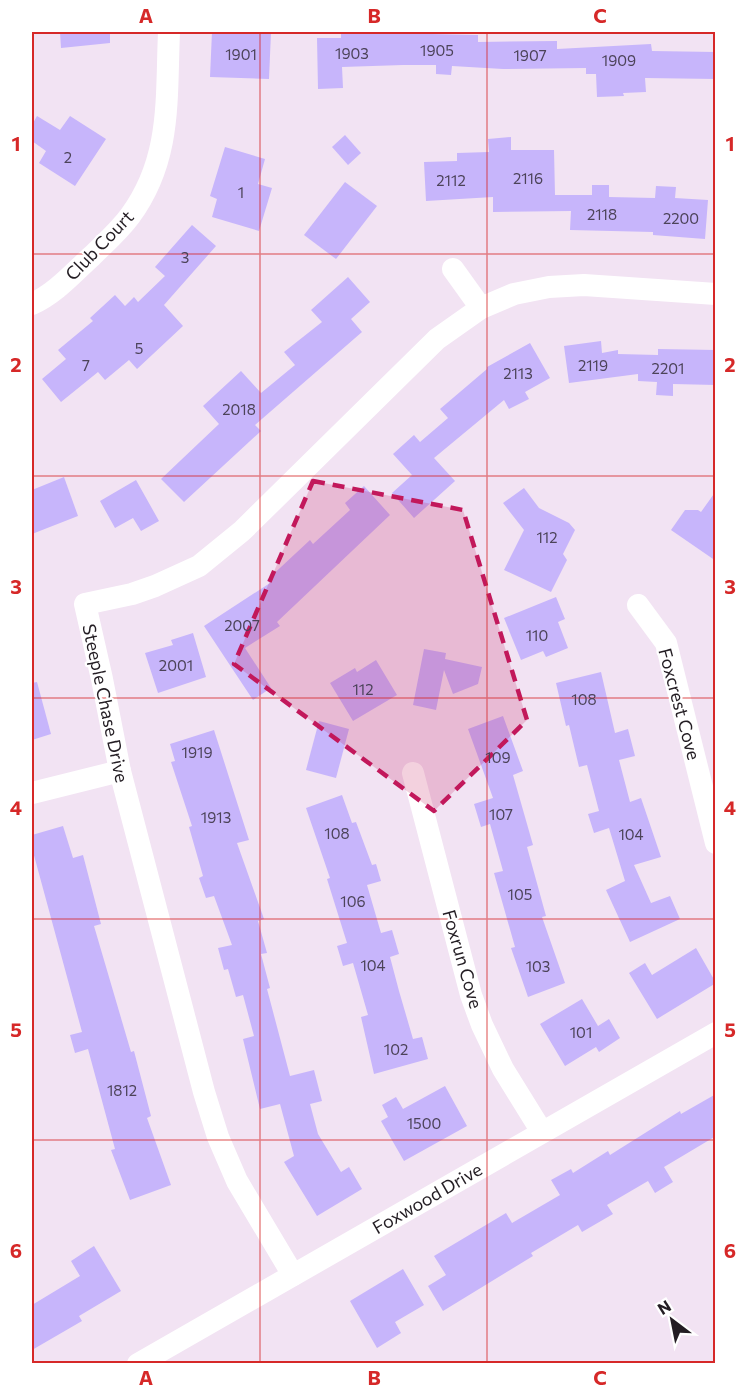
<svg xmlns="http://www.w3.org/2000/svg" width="747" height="1395" font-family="Commissioner,sans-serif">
<rect width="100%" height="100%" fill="#f2e3f3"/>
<g fill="#c7b5fb">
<polygon points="60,32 110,32 110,43 61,48"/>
<polygon points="212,32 271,32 269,79 210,77"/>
<polygon points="341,32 478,35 478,42 557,41 557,49 651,44 652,51 716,52 716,79 645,78 646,92 623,93 624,96 597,97 596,74 586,74 586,68 503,69 452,66 451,75 436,74 436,65 403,65 342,67 343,88 318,89 317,38 341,38"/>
<polygon points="37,116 60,130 70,116 106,139 75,186 39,163 46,151 32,141 32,125"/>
<polygon points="345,135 361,153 348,165 332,147"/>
<polygon points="511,137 511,150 554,150 555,195 592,195 592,185 609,185 609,197 655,198 656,186 676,187 675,198 708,200 705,239 653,235 653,232 570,230 571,211 493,212 493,197 426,201 424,162 457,161 457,153 489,152 488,139"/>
<polygon points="225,147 265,159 258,184 272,188 259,231 212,217 217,199 210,196"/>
<polygon points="345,182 377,206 336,259 304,235"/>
<polygon points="192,225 216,246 164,305 183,326 137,369 129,360 105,380 98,372 61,402 42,379 66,359 58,350 93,321 90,318 115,295 125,306 134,297 138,302 165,276 155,267"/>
<polygon points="348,277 370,302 351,319 362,332 255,425 261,431 184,502 161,479 219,424 203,406 241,371 261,393 295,365 284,352 322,322 311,310"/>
<polygon points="601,341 602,353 618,350 618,354 658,355 658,349 716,350 716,385 673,384 673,396 656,395 657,382 638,381 638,374 569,383 564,346"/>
<polygon points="530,343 550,378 525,392 529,399 509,409 504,400 434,458 455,481 414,518 392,493 412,475 393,454 414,435 420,442 448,418 440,409 487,369 487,367"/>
<polygon points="64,477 78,516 32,534 32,490"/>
<polygon points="136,480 159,521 141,531 133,518 115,528 100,501"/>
<polygon points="364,486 390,515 277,622 280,626 245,648 271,688 253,700 204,626 270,583 267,580 310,540 313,544 350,510 345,503"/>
<polygon points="524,488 539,508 569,523 575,530 563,554 567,560 551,592 504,570 524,530 503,503"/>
<polygon points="716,491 716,561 671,530 685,510 698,510 701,512"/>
<polygon points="556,597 565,619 558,622 568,648 546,657 543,651 521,660 504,618"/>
<polygon points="193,633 206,677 158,693 145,653 173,645 171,640"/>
<polygon points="424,649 446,653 445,659 482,667 478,684 453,694 444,670 436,710 413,705"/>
<polygon points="376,660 397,695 353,721 330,683 355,668 357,672"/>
<polygon points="601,672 615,733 628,729 635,756 619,760 630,802 641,798 661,857 634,865 651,903 670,896 680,919 630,942 606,890 625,881 609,828 594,833 588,814 599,811 587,765 579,767 569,725 566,726 556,683"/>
<polygon points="37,682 51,734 32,740 32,683"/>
<polygon points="503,716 523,771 513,775 533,845 527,847 546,916 542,917 565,983 528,997 511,948 515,947 494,873 503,871 490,824 481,827 474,804 493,798 468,729"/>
<polygon points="319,721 349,729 336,778 306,770"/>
<polygon points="214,730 249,840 237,843 264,919 258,921 267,953 261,954 270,988 267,989 290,1076 314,1070 322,1101 310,1104 318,1134 341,1172 349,1167 362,1189 317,1216 284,1162 294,1156 280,1104 260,1109 243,1039 254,1036 243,995 236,997 228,969 224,970 218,948 232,945 214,896 206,898 199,878 203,876 189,827 192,826 171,762 175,761 170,744"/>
<polygon points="342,795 352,823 356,822 372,865 376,864 381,881 367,885 381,933 392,930 399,954 390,957 399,991 413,1039 422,1037 428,1059 374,1074 361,1017 368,1015 353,963 343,966 337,946 347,943 327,879 330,878 306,808"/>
<polygon points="63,826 73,858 83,855 101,924 94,926 131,1052 134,1051 151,1116 147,1118 171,1185 130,1200 111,1150 115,1149 88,1049 75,1053 70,1035 82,1032 32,848 32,835"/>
<polygon points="696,948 716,983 657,1019 629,973 645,963 652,975"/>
<polygon points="582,999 598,1026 609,1019 620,1038 599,1052 596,1047 565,1066 540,1024"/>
<polygon points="445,1086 467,1126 404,1161 381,1121 388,1117 382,1105 396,1097 403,1109"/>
<polygon points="716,1094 716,1136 664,1167 673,1182 655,1193 648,1181 607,1205 613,1214 582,1232 578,1225 531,1253 533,1256 443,1311 428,1286 446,1275 434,1256 506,1213 512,1223 560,1195 551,1180 571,1169 573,1173 608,1151 610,1155 680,1111 681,1114"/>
<polygon points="94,1246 121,1291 79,1316 82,1321 32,1350 32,1305 80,1276 71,1261"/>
<polygon points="403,1269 424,1305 395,1322 401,1333 377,1348 350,1301"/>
</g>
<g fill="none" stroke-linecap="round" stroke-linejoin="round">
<g stroke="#fff" stroke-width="22">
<polyline points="453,269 481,308"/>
<path d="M32,304c24,-11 40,-30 60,-48 13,-13 27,-25 38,-40 42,-57 36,-117 39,-184"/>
<polyline points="638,605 666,643 716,843"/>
<polyline points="413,773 471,995 482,1025 503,1069 542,1132"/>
<polyline points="32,793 120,771"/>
<polyline points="293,1275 237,1181 218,1137 204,1092 120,771 102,679 85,604 132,594 155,586 199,566 242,531 437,339 481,308 514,294 549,287 584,285 716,294"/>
<polyline points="138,1364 716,1033"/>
</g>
</g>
<path fill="#c2185b" fill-opacity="0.2" stroke="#c2185b" stroke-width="4.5" stroke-dasharray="12 8" stroke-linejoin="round" d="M313,481l150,29 64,210 -93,91 -200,-147z"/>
<path fill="none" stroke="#d62828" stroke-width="1.5" stroke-opacity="0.55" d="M260,32v1332M487,32v1332M32,254h684M32,476h684M32,698h684M32,919h684M32,1140h684"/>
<g text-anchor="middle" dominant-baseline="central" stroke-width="4.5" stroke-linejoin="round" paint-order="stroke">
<g font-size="15" fill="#4c4359">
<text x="437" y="50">1905</text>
<text x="352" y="53">1903</text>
<text x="241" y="54">1901</text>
<text x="530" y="55">1907</text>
<text x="619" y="60">1909</text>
<text x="68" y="157">2</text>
<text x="528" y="178">2116</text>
<text x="451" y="180">2112</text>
<text x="241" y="192">1</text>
<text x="602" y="214">2118</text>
<text x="681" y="218">2200</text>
<text x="185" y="257">3</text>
<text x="139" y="348">5</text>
<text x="86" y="365">7</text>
<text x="593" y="365">2119</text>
<text x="668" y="368">2201</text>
<text x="518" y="373">2113</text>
<text x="239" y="409">2018</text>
<text x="547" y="537">112</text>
<text x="242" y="625">2007</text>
<text x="537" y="635">110</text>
<text x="176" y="665">2001</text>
<text x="363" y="689">112</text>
<text x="584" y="699">108</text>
<text x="197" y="752">1919</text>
<text x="498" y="757">109</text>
<text x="501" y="814">107</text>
<text x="216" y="817">1913</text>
<text x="337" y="833">108</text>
<text x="631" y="834">104</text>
<text x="520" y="894">105</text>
<text x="353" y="901">106</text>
<text x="373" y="965">104</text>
<text x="538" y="966">103</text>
<text x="581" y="1032">101</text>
<text x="396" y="1049">102</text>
<text x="122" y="1090">1812</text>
<text x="424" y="1123">1500</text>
</g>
<g font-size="18" fill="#231d23" stroke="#fff">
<text transform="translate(99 245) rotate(-46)">Club Court</text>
<text transform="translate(106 703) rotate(78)">Steeple Chase Drive</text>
<text transform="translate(680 704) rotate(75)">Foxcrest Cove</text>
<text transform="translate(463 959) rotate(74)">Foxrun Cove</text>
<text transform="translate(427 1198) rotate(-30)">Foxwood Drive</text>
</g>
</g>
<rect width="747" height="1395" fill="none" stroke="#ffffff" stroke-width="66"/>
<g transform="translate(672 1320) rotate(328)" stroke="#ffffff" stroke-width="4.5" paint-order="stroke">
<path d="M0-4.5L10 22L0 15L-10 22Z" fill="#231d23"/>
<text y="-9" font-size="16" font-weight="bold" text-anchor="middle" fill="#231d23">N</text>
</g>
<rect x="33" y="33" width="681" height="1329" fill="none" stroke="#d62828" stroke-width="2"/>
<g font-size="20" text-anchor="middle" font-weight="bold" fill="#d62828">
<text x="146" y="23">A</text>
<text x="374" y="23">B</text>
<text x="600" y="23">C</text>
<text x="16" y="151">1</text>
<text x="730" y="151">1</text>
<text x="16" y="372">2</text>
<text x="730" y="372">2</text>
<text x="16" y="594">3</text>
<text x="730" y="594">3</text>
<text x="16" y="815">4</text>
<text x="730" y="815">4</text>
<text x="16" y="1037">5</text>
<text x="730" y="1037">5</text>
<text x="16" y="1258">6</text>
<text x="730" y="1258">6</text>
<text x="146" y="1385">A</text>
<text x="374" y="1385">B</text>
<text x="600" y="1385">C</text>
</g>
</svg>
